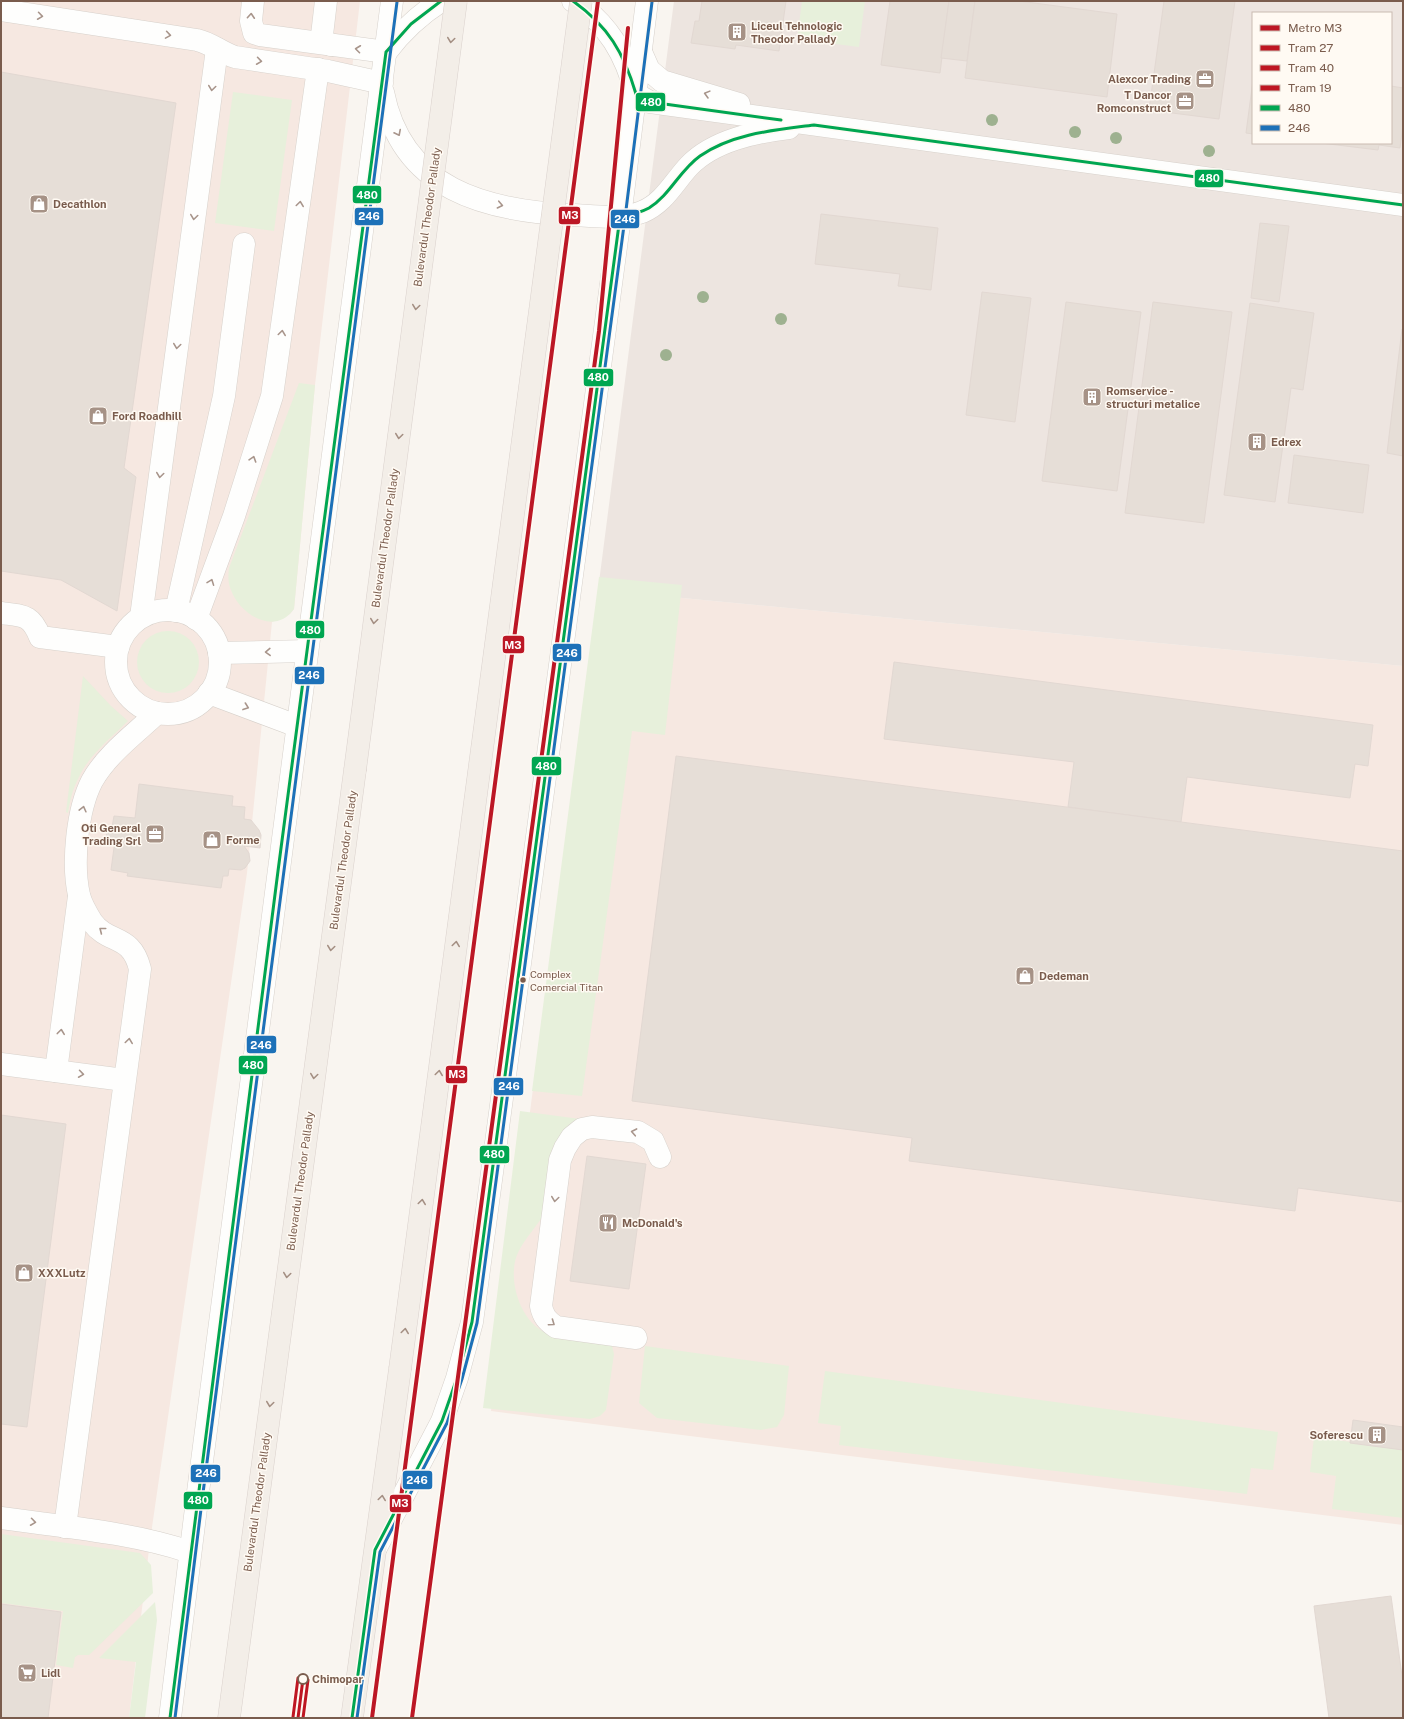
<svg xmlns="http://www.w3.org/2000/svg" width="1404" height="1719" font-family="'Public Sans',sans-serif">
<rect width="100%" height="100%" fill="#f9f5f0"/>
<g fill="#f6e8e1">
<polygon points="1,1 360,1 315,385 294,609 290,614 272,622 247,873 150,1541 129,1718 1,1718"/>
<polygon points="598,590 1403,666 1403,1525 491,1411"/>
</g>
<path fill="#ede5e0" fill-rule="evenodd" d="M674,1h729v665l-805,-76zM1253,13h138v130h-138z"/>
<g fill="#e7f0db">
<polygon points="802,1 865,1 859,47 797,39"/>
<polygon points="233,92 292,100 274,231 215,223"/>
<path d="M299,383l16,2 -21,224c-19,27 -54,6 -63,-19 -3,-7 -3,-14 -2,-22z"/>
<polygon points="599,577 682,585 665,735 632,731 582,1096 532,1091"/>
<circle cx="168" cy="662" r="31"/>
<path d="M83,676l28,30 17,15c-17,17 -39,34 -49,56 -6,11 -9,23 -11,36l-2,-1z"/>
<path d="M520,1111l60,8 -33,90c-8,16 -23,29 -30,46 -10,25 4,71 33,79 18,5 39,5 57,8l5,4 2,8 -8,56 -6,6 -10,3 -107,-11z"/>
<polygon points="645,1346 789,1366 784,1415 777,1427 761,1430 657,1418 639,1403"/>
<polygon points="825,1371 1278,1432 1273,1470 1251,1468 1247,1494 839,1445 841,1426 818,1423"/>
<polygon points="1314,1437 1403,1449 1403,1518 1332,1509 1336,1476 1310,1472"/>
<polygon points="1,1534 140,1553 151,1565 153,1593 89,1655 78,1655 75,1657 73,1668 56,1665 63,1611 1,1603"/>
<polygon points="155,1602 157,1620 145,1718 129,1718 136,1662 99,1658"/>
</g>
<g fill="#e6ded7" stroke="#e2d8d2">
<polygon points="702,1 786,1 779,51 736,45 735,49 691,43 695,21 699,21"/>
<polygon points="890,1 949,1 940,73 881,65"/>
<polygon points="949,1 975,1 967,61 941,58"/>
<polygon points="975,1 1019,1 1117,14 1107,97 965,78"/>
<polygon points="1164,1 1235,1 1219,119 1149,110"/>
<polygon points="1,72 176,103 124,468 136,477 117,611 61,580 1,571"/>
<polygon points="1253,80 1253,134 1246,133"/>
<polygon points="1391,86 1403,88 1403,125 1400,148 1379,145 1378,150 1321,143 1391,143"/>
<polygon points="821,214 938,228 931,290 898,286 900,274 815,264"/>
<polygon points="1260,223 1289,226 1279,302 1251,298"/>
<polygon points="982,292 1031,298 1015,422 966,415"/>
<polygon points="1066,302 1141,312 1117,491 1042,481"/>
<polygon points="1153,302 1232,312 1204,523 1125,513"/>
<polygon points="1250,303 1314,313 1303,390 1291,388 1275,502 1224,495"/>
<polygon points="1402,329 1403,329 1403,456 1387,453"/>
<polygon points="1294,455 1369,465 1363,513 1288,503"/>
<polygon points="894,662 1373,725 1368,766 1355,764 1350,798 1187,777 1181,822 1068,807 1074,762 884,739"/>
<polygon points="676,756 1403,851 1403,1202 1298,1188 1295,1211 1041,1178 909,1161 912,1138 632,1101"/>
<polygon points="139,784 233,796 232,806 245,807 244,819 251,820 259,830 261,835 260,848 244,846 249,853 250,861 245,868 241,870 229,869 228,876 223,876 221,888 127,876 128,873 111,870 115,840 107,838 106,832 108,828 112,827 114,816 135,818"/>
<polygon points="1,1115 66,1124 27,1427 1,1424"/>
<polygon points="587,1156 646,1164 629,1289 570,1281"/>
<polygon points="1353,1420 1403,1427 1403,1450 1350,1443"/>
<polygon points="1391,1596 1403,1683 1403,1718 1329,1718 1314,1606"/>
<polygon points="1,1604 61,1612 48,1718 1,1718"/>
</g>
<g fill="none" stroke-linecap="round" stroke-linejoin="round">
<g stroke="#d7d1cb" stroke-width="23">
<g id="minor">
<polyline points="253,1 251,21 254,33 260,35 386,52"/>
<polyline points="326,1 322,35 325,42 331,45"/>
<path d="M573,1c35,22 53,54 63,93l14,8 753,103"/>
<path d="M1,10l196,30c14,3 25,13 38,17l93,14 54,12"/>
<path d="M386,52c16,-21 33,-37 55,-51"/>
<polyline points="641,52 649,70 662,81 739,104"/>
<path d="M383,92c19,98 103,119 190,123 22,1 48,5 69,-3 22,-9 32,-30 47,-46 25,-26 67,-34 100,-38"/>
<circle cx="168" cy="662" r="52"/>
<polyline points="176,611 224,396 244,244"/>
<path d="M1,613c22,3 30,1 39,24l78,10"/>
<polyline points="141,617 217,49"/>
<polyline points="196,619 234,516 272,396 318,69"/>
<polyline points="219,653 307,651"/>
<polyline points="209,693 297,726"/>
<polyline points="1,1064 124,1080"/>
<polyline points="56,1071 79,896"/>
<path d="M636,1338l-80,-11c-9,-6 -13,-11 -15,-21l19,-146 5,-12 7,-11 10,-8 10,-2 46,5 15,9 7,16"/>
<path d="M1,1518c63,9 129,14 189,34"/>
<path d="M65,1527l75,-558c-9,-36 -31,-24 -48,-47 -5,-8 -11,-18 -13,-27 -7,-32 -2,-85 13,-114 15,-27 43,-47 65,-68"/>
<polyline points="376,1548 442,1421 457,1378 472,1322 620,217 647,1"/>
<polyline points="170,1718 198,1492 392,1"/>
</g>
</g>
<g stroke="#dad1cc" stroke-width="23">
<g id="major">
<polyline points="229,1718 355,770"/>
<polyline points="352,1718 400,1369"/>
</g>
</g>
<use href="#minor" stroke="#fefefd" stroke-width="22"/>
<use href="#major" stroke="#f3eee8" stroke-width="22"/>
<g stroke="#dad1cc" stroke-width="23" stroke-linecap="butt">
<g id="major-bridge">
<polyline points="355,770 456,1"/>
<polyline points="400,1369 581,1"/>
</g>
</g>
<use href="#major-bridge" stroke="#f3eee8" stroke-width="22"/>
<g stroke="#fffaf3" stroke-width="6">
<g id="bus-1">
<path d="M573,1c35,25 51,52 63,93l14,8 131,18"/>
<polyline points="170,1718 278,871 386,52 411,24 441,1"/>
<path d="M352,1718l23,-168 67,-129 15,-43 15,-56 148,-1105c10,-2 20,-4 29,-9 21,-13 31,-38 51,-52 33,-23 76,-26 114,-31l589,80"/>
</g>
</g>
<g stroke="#fffaf3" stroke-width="6">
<g id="bus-2">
<polyline points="175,1718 203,1493 397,2"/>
<polyline points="357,1718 380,1552 447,1423 462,1379 477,1323 625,218 652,2"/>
</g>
</g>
<use href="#bus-1" stroke="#00a651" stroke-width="3"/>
<use href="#bus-2" stroke="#1d71b8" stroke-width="3"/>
<g stroke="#fffaf3" stroke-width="6">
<polyline id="tram-1" points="298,1718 303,1679"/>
</g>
<g stroke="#fffaf3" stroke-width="6">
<polyline id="tram-2" points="303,1718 308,1680"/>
</g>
<g stroke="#fffaf3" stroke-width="6">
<polyline id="tram-3" points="293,1717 298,1678"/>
</g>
<use href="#tram-1" stroke="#be1622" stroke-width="3"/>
<use href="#tram-2" stroke="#be1622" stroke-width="3"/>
<use href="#tram-3" stroke="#be1622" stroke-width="3"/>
<g stroke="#fffaf3" stroke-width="7">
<g id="metro-1">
<polyline points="372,1718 598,1"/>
<polyline points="412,1718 599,331 628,28"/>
</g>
</g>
<use href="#metro-1" stroke="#bc1725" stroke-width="4"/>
</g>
<g fill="#9eb190">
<circle cx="992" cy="120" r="6"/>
<circle cx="1075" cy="132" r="6"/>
<circle cx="1116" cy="138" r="6"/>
<circle cx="1209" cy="151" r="6"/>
<circle cx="703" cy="297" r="6"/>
<circle cx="781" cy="319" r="6"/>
<circle cx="666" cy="355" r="6"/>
</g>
<defs><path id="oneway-chevron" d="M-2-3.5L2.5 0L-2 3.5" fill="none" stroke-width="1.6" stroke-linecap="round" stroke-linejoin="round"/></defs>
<g stroke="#a8958b">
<use href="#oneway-chevron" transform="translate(40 16) rotate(8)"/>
<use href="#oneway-chevron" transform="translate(251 16) rotate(-86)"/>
<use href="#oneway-chevron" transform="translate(168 35) rotate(9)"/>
<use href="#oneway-chevron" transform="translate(358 49) rotate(-173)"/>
<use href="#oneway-chevron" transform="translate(259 61) rotate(8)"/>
<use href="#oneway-chevron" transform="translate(212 88) rotate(98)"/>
<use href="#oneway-chevron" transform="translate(707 94) rotate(-165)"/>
<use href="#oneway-chevron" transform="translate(398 133) rotate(63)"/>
<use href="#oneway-chevron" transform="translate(300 204) rotate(-82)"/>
<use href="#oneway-chevron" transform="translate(500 205) rotate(12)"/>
<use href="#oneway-chevron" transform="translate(194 217) rotate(98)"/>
<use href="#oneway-chevron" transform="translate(282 333) rotate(-82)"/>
<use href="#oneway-chevron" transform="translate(177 346) rotate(98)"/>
<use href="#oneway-chevron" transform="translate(253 459) rotate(-72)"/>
<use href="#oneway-chevron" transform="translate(160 475) rotate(98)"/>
<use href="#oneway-chevron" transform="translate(211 582) rotate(-69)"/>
<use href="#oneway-chevron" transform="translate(268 652) rotate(178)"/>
<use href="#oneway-chevron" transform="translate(246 707) rotate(20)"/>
<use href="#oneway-chevron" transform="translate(83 809) rotate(-76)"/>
<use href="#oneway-chevron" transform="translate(102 930) rotate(-142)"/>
<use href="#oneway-chevron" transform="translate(61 1032) rotate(-83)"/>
<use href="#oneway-chevron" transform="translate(129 1041) rotate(-82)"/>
<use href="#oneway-chevron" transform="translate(81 1074) rotate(8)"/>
<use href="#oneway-chevron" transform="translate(634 1132) rotate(-169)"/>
<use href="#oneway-chevron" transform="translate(555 1199) rotate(98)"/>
<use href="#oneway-chevron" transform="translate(552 1323) rotate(35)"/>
<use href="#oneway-chevron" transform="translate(33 1522) rotate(8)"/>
</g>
<g stroke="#a48f83">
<use href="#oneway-chevron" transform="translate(451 40) rotate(98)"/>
<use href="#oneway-chevron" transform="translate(416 307) rotate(98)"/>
<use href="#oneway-chevron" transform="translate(399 436) rotate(98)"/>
<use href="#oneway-chevron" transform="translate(374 621) rotate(98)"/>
<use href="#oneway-chevron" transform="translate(456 944) rotate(-82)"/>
<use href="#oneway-chevron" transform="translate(331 948) rotate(98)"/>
<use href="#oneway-chevron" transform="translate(439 1073) rotate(-82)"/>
<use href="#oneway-chevron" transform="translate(314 1076) rotate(98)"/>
<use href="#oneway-chevron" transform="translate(422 1202) rotate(-82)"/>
<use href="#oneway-chevron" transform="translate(287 1275) rotate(98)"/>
<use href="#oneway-chevron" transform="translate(405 1331) rotate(-82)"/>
<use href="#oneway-chevron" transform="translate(270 1404) rotate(98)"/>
<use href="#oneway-chevron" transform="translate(382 1498) rotate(-82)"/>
</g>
<defs>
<g id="building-square" transform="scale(1)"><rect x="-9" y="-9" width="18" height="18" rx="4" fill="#a69286" stroke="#fffaf3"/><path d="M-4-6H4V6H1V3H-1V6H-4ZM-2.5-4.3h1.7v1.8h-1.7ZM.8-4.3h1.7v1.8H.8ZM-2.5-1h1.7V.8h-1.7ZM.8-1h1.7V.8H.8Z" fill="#fff"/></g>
<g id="office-square" transform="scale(1)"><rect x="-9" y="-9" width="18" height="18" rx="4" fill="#a69286" stroke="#fffaf3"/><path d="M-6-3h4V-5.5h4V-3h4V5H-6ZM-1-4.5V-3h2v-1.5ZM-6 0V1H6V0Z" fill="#fff"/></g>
<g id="shop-square" transform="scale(1)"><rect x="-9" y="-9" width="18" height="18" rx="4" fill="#a69286" stroke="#fffaf3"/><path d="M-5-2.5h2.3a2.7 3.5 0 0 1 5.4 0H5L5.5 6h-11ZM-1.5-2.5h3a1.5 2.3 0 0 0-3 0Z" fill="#fff"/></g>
<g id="restaurant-square" transform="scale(1)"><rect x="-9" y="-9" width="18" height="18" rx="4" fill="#a69286" stroke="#fffaf3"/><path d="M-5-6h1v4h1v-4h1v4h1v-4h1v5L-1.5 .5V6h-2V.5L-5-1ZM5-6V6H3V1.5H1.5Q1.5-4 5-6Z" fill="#fff"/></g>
<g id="supermarket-square" transform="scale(1)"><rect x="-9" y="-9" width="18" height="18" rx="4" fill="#a69286" stroke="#fffaf3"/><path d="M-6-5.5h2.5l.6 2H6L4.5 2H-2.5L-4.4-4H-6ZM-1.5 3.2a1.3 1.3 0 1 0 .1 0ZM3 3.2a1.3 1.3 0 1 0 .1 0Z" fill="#fff"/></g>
</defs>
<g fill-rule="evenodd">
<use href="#building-square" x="737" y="32"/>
<use href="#office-square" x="1205" y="79"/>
<use href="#office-square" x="1185" y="101"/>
<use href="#shop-square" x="39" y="204"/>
<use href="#building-square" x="1092" y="397"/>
<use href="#shop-square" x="98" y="416"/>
<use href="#building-square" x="1257" y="442"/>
<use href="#office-square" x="155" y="834"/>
<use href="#shop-square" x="212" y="840"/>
<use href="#shop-square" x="1025" y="976"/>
<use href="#restaurant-square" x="608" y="1223"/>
<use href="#shop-square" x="24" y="1273"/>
<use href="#building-square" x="1377" y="1435"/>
<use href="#supermarket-square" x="27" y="1673"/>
</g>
<circle fill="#7a5c4d" stroke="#fffaf3" stroke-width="1.5" cx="523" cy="980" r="3.5"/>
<circle fill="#fffaf3" stroke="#7a5c4d" stroke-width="2" cx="303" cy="1679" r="5"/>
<g text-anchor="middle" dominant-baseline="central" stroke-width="3" stroke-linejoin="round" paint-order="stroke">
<g font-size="10" fill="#7a5c4d" stroke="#fffaf3" text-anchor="start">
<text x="530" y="974">Complex<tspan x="530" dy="13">Comercial Titan</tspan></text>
</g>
<g font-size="11" font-weight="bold" fill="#7a5c4d" stroke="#fffaf3" text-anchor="start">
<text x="751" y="26">Liceul Tehnologic<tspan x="751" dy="13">Theodor Pallady</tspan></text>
<text x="1191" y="79" text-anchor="end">Alexcor Trading</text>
<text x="1171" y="95" text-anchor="end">T Dancor<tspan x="1171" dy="13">Romconstruct</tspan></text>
<text x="53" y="204">Decathlon</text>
<text x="1106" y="391">Romservice -<tspan x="1106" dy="13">structuri metalice</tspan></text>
<text x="112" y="416">Ford Roadhill</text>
<text x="1271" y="442">Edrex</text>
<text x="141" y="828" text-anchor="end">Oti General<tspan x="141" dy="13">Trading Srl</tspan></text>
<text x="226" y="840">Forme</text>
<text x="1039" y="976">Dedeman</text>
<text x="622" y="1223">McDonald's</text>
<text x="38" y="1273">XXXLutz</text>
<text x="1363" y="1435" text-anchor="end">Soferescu</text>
<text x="41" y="1673">Lidl</text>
</g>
<g font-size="11" fill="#7a5c4d" stroke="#fffaf3">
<text transform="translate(427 217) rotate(-82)">Bulevardul Theodor Pallady</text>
<text transform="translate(385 538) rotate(-82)">Bulevardul Theodor Pallady</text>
<text transform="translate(343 860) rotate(-82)">Bulevardul Theodor Pallady</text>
<text transform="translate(300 1181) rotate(-82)">Bulevardul Theodor Pallady</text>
<text transform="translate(257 1502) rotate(-82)">Bulevardul Theodor Pallady</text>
</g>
<g font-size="11" font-weight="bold" fill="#7a5c4d" stroke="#fffaf3" text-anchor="start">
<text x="312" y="1679">Chimopar</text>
</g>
</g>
<g stroke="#fffaf3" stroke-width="1.5">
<rect x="635" y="92" width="31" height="20" rx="4" fill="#00a651"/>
<rect x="1194" y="169" width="30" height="19" rx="4" fill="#00a651"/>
<rect x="352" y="185" width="30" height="19" rx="4" fill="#00a651"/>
<rect x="558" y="206" width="23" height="19" rx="4" fill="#bc1725"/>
<rect x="354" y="207" width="30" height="19" rx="4" fill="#1d71b8"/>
<rect x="610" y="209" width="30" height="20" rx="4" fill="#1d71b8"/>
<rect x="583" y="368" width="31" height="19" rx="4" fill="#00a651"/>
<rect x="295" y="620" width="30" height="19" rx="4" fill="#00a651"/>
<rect x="502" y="635" width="23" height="19" rx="4" fill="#bc1725"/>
<rect x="552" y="643" width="30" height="19" rx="4" fill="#1d71b8"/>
<rect x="294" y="666" width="31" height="19" rx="4" fill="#1d71b8"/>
<rect x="531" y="756" width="31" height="20" rx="4" fill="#00a651"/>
<rect x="246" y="1035" width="31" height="19" rx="4" fill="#1d71b8"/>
<rect x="238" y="1055" width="30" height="20" rx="4" fill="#00a651"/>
<rect x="445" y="1065" width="23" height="19" rx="4" fill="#bc1725"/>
<rect x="493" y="1077" width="31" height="19" rx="4" fill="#1d71b8"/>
<rect x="479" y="1145" width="31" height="19" rx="4" fill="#00a651"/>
<rect x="190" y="1464" width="31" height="19" rx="4" fill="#1d71b8"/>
<rect x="402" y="1470" width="31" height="20" rx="4" fill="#1d71b8"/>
<rect x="183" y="1491" width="30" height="19" rx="4" fill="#00a651"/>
<rect x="389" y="1494" width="23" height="19" rx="4" fill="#bc1725"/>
</g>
<g font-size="11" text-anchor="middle" font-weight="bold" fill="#fff">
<text x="651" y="106">480</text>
<text x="1209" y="182">480</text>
<text x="367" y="199">480</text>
<text x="570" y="219">M3</text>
<text x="369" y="220">246</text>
<text x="625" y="223">246</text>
<text x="598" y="381">480</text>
<text x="310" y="634">480</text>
<text x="513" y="649">M3</text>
<text x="567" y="657">246</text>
<text x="309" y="679">246</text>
<text x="546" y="770">480</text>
<text x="261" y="1049">246</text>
<text x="253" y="1069">480</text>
<text x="457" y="1078">M3</text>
<text x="509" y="1090">246</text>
<text x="494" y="1158">480</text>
<text x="206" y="1477">246</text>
<text x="417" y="1484">246</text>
<text x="198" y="1504">480</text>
<text x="400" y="1507">M3</text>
</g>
<rect width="1404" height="1719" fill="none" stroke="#7a5c4d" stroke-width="4"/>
<rect x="1252" y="12" width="140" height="132" fill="#fffaf3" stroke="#cabbb1"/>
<rect x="1260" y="25" width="20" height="6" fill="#bc1725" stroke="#cabbb1"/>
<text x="1288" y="32" font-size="12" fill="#7a5c4d">Metro M3</text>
<rect x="1260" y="45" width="20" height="6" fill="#be1622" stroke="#cabbb1"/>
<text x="1288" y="52" font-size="12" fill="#7a5c4d">Tram 27</text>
<rect x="1260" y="65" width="20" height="6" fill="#be1622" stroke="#cabbb1"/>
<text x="1288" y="72" font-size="12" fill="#7a5c4d">Tram 40</text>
<rect x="1260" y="85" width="20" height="6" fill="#be1622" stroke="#cabbb1"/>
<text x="1288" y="92" font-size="12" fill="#7a5c4d">Tram 19</text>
<rect x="1260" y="105" width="20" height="6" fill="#00a651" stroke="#cabbb1"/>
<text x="1288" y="112" font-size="12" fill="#7a5c4d">480</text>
<rect x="1260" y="125" width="20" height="6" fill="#1d71b8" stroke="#cabbb1"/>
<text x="1288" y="132" font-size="12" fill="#7a5c4d">246</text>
</svg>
